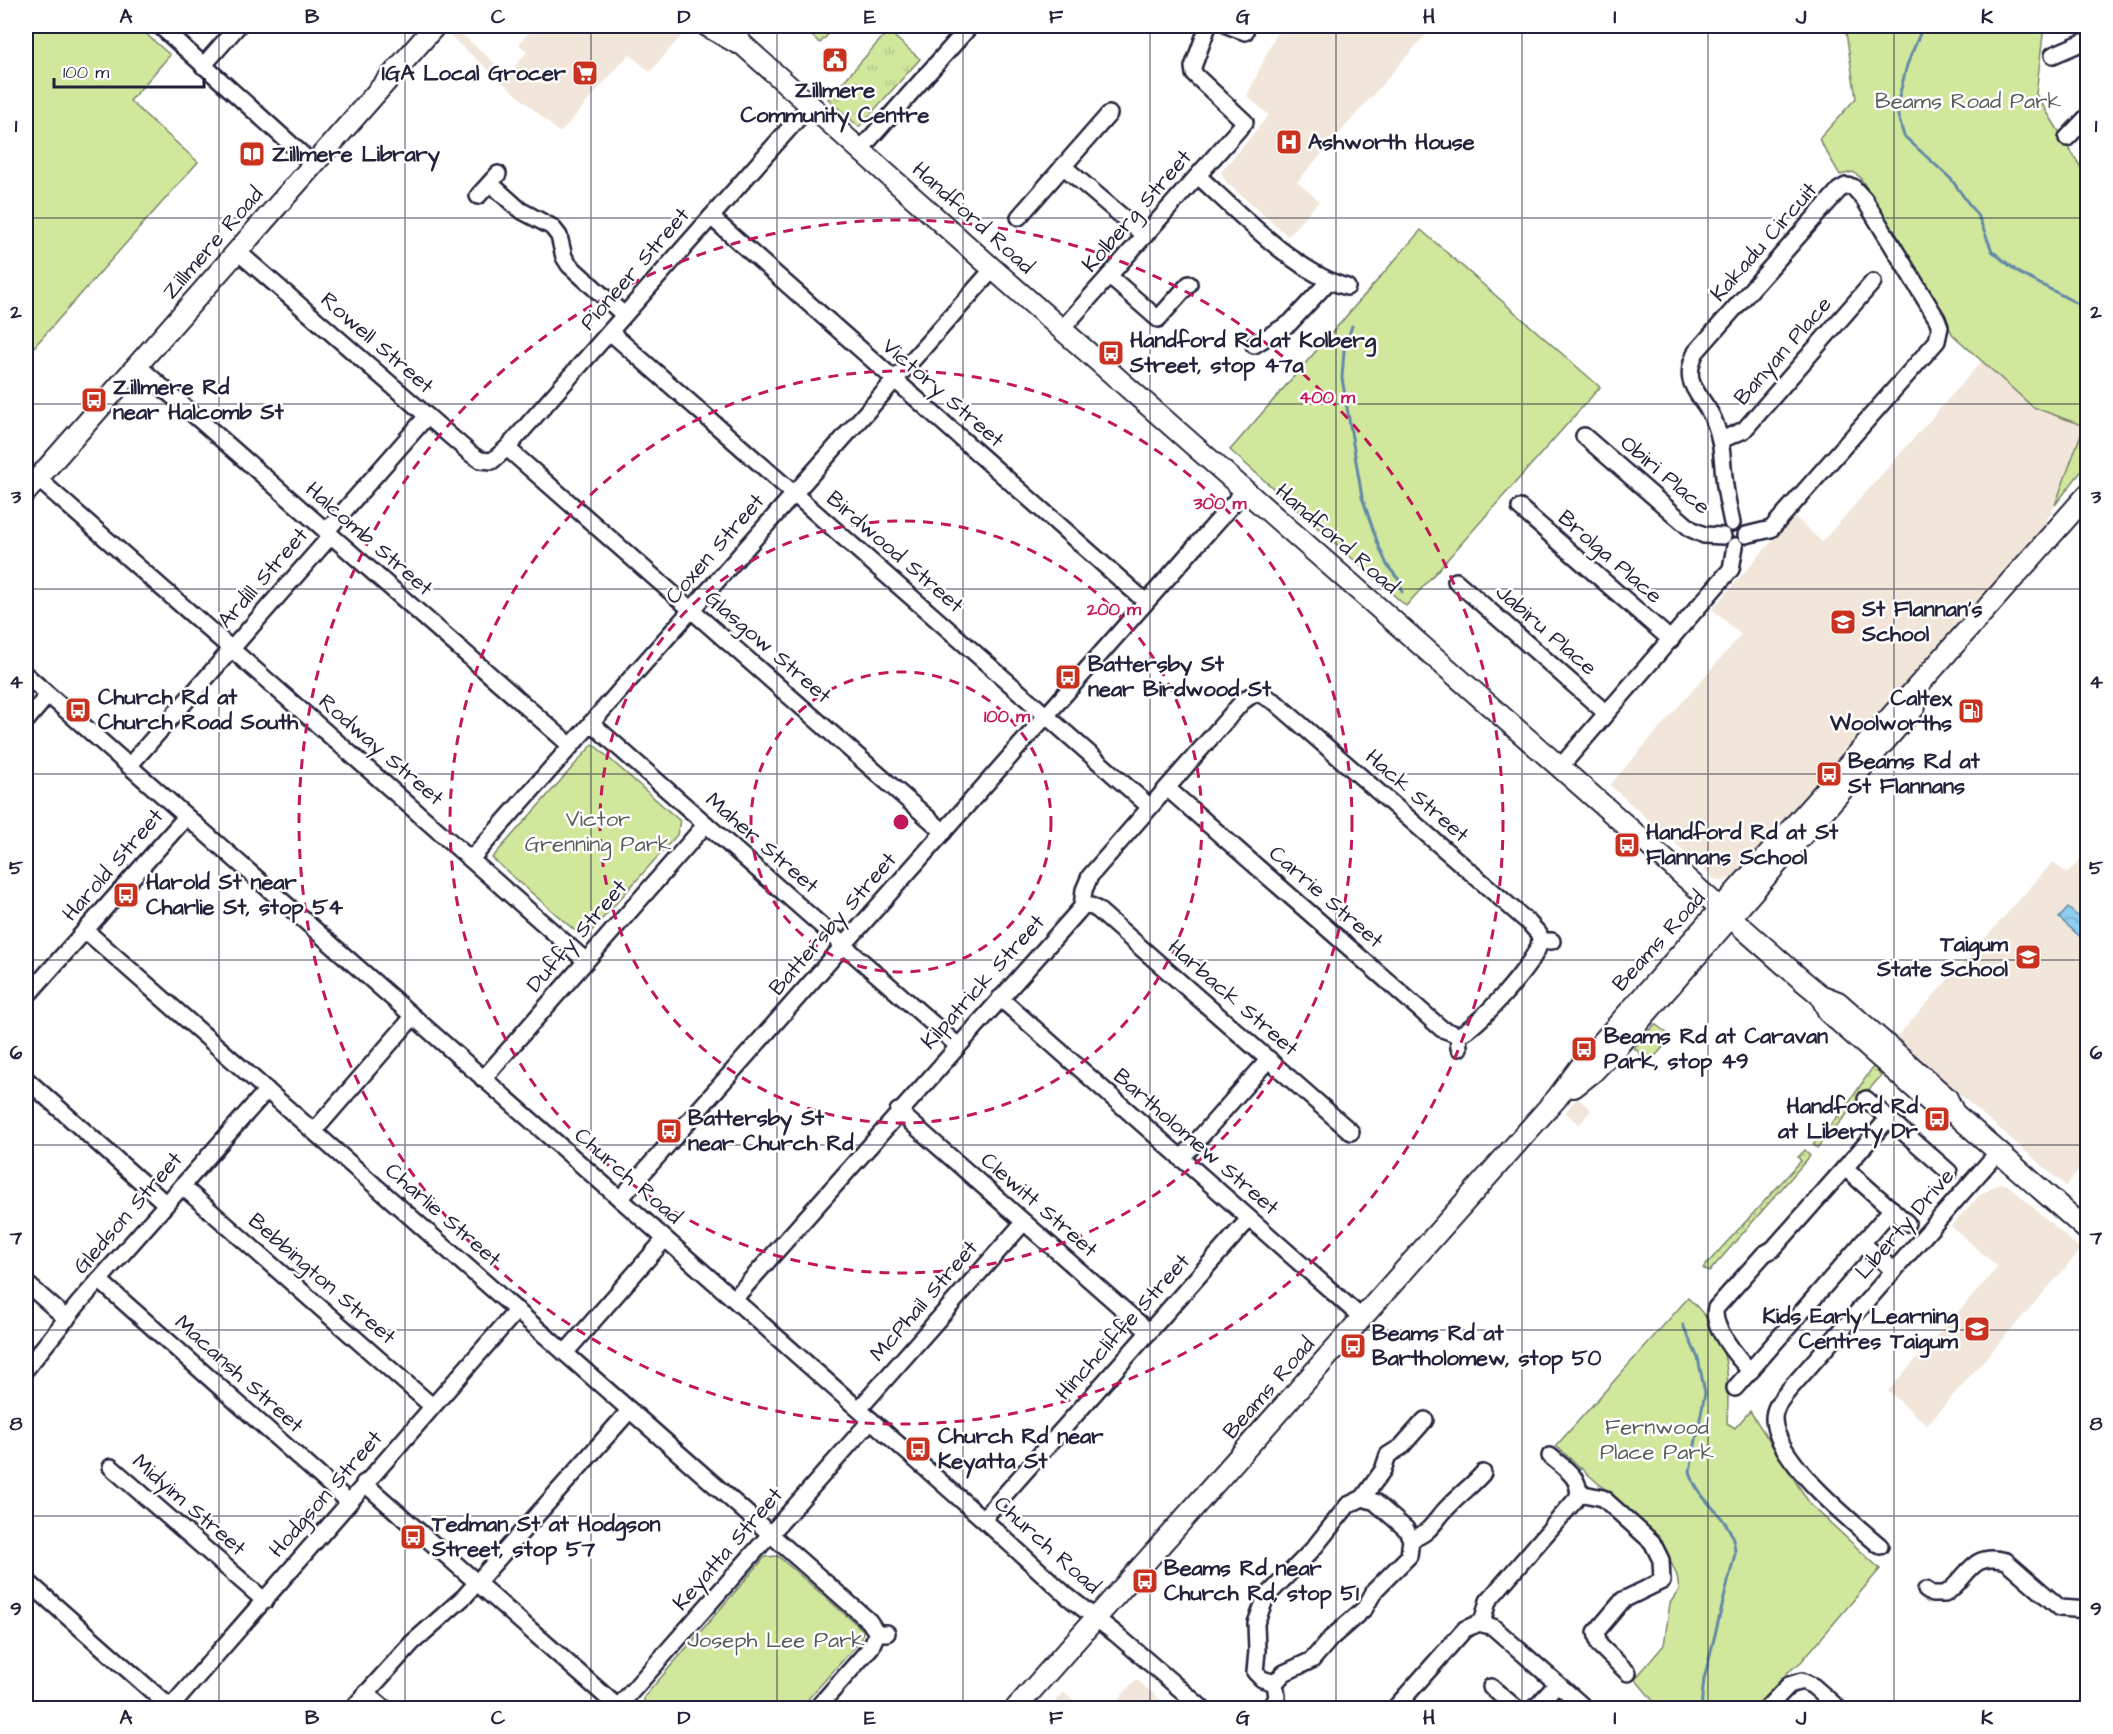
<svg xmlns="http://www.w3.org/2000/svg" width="2113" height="1734" font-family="'Architects Daughter',sans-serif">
<defs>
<pattern id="grass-tufts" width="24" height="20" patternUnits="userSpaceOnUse" patternTransform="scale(1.5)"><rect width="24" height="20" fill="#d0e79c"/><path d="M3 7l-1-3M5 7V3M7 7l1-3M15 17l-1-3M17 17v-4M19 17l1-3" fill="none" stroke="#b2c687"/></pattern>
<pattern id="garden-dots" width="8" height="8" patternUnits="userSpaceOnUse" patternTransform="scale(1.5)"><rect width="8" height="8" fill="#d0e79c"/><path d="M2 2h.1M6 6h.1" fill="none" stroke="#b2c687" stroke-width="1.8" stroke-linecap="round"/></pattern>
<pattern id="water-waves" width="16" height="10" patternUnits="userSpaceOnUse" patternTransform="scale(1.5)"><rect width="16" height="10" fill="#8fcdf0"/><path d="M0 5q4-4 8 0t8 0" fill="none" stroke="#7bb0cf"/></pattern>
</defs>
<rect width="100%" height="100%" fill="#fff"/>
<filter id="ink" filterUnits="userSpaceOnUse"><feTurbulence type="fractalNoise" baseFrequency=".0167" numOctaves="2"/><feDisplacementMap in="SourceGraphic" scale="12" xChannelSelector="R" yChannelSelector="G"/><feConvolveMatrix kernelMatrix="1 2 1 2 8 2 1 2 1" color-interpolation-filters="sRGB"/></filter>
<g filter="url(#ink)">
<g fill="#f2e6da">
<polygon points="535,26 688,26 689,27 650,72 629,54 560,133 450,36 456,29 499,67 510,72 527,52 519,44"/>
<polygon points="1280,26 1433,26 1297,182 1319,201 1288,236 1226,182 1221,172 1269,115 1247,96"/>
<polygon points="1982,361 2033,407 2084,426 2055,505 2042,528 1734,876 1723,881 1714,879 1610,785 1741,635 1712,609 1794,516 1822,542"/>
<polygon points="2087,851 2087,1161 2066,1186 1895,1039 2053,862 2067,874"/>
<polygon points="1577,1098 1591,1110 1579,1125 1565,1112"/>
<polygon points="1999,1183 2008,1185 2081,1250 1927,1425 1888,1391 1998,1267 1951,1226 1979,1196"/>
<polygon points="1136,1679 1170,1708 1111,1708"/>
<polygon points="1063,1692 1082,1708 1050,1708"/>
</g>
<g fill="url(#grass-tufts)" stroke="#79846c" stroke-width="1.5">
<polygon points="800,26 836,26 820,43"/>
<polygon points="888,31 920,59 859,127 828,99"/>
</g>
<g fill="#d0e79c" stroke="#79846c" stroke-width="1.5">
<polygon points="26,26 137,26 170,55 130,101 198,162 26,356"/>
<polygon points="1845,26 2044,26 2036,94 2088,179 2087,464 2055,505 2084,426 2033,407 1953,335 1860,177 1853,172 1840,175 1819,139 1856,98"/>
<polygon points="1421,230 1600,387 1406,606 1230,450"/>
<polygon points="593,744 680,821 677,835 587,936 581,936 492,858"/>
<polygon points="1655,1024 1672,1037 1650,1062 1634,1048"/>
<path d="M1688,1298c41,37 42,72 39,125l8,5 15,-17 60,93 70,65 -79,93 -14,11 -27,35h-104l-1,-5 -20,-24 29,-34 6,-42 9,-13 -2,-14 -17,-38 -104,-92z"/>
<polygon points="778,1556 863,1630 862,1639 800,1708 644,1708 644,1697 765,1557"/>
</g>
<g fill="url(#garden-dots)" stroke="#79846c" stroke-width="1.5">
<polygon points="1874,1065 1881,1076 1817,1148 1813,1144 1846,1107"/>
<polygon points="1805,1150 1810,1156 1709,1272 1703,1268 1801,1161 1798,1157"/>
</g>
<polygon fill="url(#water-waves)" stroke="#6389a8" stroke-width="1.5" points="2068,908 2087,924 2085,941 2059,918"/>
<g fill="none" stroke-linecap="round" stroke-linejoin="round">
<g stroke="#6389a8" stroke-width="3">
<polyline points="1923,26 1907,65 1896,109 1904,136 1951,179 1979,218 1992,251 2019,273 2088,309"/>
<polyline points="1352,326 1344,351 1342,378 1362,497 1378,544 1387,565 1399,580 1402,592"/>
<path d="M1683,1325l15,33 7,35 -15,78c8,36 45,43 45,83l-31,125 -3,29"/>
</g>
<g stroke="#22223b" stroke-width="20">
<g id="minor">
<polyline points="160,26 314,165"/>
<polyline points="1229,26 1245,32"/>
<polyline points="2053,55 2088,40"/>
<polyline points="203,66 238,26"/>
<polyline points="2067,138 2088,116"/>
<polyline points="860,150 970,26"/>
<polyline points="1063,166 1145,236"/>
<path d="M1198,176c39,35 99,98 149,111"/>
<polyline points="490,183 520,210 552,227 559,236 564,257 569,265 624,315"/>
<polyline points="478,196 498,174"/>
<polyline points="711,217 1146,602"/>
<polyline points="1019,217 1109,114"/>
<polyline points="237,251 471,454 480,460 492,461 507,448 810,105"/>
<polyline points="1109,276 1158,319 1189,284"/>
<polyline points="1062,329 1245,122 1194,74 1193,67 1208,26"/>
<polyline points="610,332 1150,807"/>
<polyline points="1254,345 1290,323 1328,282"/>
<polyline points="137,365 571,746"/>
<polyline points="1584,436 1691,529 1704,535 1723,536"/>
<polyline points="1721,440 1744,430 1873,282"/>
<polyline points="507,448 944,832"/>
<polyline points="37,478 586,961"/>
<polyline points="1520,508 1671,640"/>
<path d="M1732,523c-3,-15 -7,-31 -8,-46 -2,-19 -2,-36 -9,-54 -11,-29 -36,-36 -19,-71l143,-162 7,-4 7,1 11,12 73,120 3,8 -3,14 -166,188 -25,6"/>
<polyline points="1456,581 1606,713"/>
<polyline points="26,675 983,1519 1067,1596 1116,1634 1202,1708"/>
<polyline points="26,721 48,695"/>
<polyline points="591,723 957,1045"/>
<polyline points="129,766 328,539 330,527 427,416"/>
<polyline points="1561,766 1731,569 1735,546"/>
<polyline points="1167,788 1442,1029 1458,1035"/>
<polyline points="471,859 993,269"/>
<polyline points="1082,907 1091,906 1098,910 1351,1132"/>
<polyline points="85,930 869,1621 877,1633 887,1633"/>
<polyline points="26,997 186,817"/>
<polyline points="1000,998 1362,1318"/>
<path d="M1459,1048l-1,-13c17,-4 81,-76 82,-94h12"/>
<polyline points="26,1079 166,1204"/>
<polyline points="483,1079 706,824"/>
<polyline points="1866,1099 1949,1172"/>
<polyline points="898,1111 1149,1332"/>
<polyline points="314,1131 413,1017"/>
<polyline points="1181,1159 1269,1059"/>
<polyline points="1845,1168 1907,1223"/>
<polyline points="182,1186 432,1406"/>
<polyline points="620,1199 1245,490"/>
<polyline points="1862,1243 1894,1271"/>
<polyline points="99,1280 348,1501"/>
<polyline points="26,1283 67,1319"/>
<polyline points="734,1299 1082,907 1084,890 1090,876 1242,702 1256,692 1275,702 1529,923 1539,934 1540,941"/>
<polyline points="565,1353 665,1239"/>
<polyline points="26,1369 79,1303 267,1090"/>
<path d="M1751,1371c-13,-12 -41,-46 -35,-63l48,-54 9,-5 115,-130"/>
<polyline points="1735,1388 1892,1209"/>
<polyline points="859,1409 1024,1222"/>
<polyline points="111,1467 265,1601"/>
<polyline points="364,1483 619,1708"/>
<polyline points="1579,1493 1603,1498 1652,1542 1661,1560 1662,1581 1623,1600 1596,1632 1599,1645 1628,1673"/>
<polygon points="1363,1498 1375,1502 1406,1529 1411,1539 1409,1556 1375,1590 1365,1608 1331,1638 1312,1660 1284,1673 1275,1683 1262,1679 1255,1672 1257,1651 1256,1623 1266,1597 1313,1549 1348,1505"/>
<polyline points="1363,1498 1383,1470 1388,1455 1401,1447 1425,1420"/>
<polyline points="983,1519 1249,1219"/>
<path d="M1411,1539c20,-5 24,-20 38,-33 11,-12 23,-20 34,-33"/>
<path d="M1880,1546c-30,-26 -105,-86 -106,-127 0,-12 7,-19 14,-28l210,-239"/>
<polyline points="26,1580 171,1708"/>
<path d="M1926,1590l6,4h13c24,-16 25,-43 61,-33l54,47 28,2"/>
<path d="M1482,1623l6,-22 90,-104c4,-19 -15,-30 -28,-41"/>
<polyline points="1491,1687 1516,1708"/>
<polyline points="366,1693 384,1708"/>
<polyline points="618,1707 871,1420"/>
<polyline points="170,1708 517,1310"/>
<polyline points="353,1708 412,1643 465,1596 630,1410"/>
<polyline points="817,1708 871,1647 877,1633"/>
<polyline points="1271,1708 1277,1697 1275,1683"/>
<polyline points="1395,1708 1465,1629 1479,1623 1493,1627 1585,1708"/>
<polyline points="1535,1708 1557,1684"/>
<polyline points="1767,1708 1789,1685 1802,1681 1813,1686 1838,1708"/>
<polyline points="2087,1708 2088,1707"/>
</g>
</g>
<g stroke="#22223b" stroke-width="24">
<g id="major">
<polyline points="707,26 737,43"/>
<polyline points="727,26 743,45 993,269 1803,981 1820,995 1838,1002 1947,1098 1954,1113 2088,1231"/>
<polyline points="26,492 435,26"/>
<polyline points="1820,995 1829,1013 1937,1108 1954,1113"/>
<polyline points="1574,1087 1593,1072 1615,1049 1915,707"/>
<polyline points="1016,1708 1557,1098 1581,1066 2088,494"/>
</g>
</g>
<use href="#minor" stroke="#fff" stroke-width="15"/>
<use href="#major" stroke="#fff" stroke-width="20"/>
</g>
</g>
<path fill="none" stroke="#22223b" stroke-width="1.5" stroke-opacity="0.55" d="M219,26v1682M405,26v1682M591,26v1682M777,26v1682M963,26v1682M1150,26v1682M1336,26v1682M1522,26v1682M1708,26v1682M1894,26v1682M26,218h2062M26,404h2062M26,589h2062M26,774h2062M26,960h2062M26,1145h2062M26,1330h2062M26,1516h2062"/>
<g fill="none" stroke="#c2185b" stroke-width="3" stroke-dasharray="10 8">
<circle cx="901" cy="822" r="150"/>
<circle cx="901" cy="822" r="301"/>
<circle cx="901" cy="822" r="451"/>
<circle cx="901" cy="822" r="602"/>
</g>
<defs>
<g id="civic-square" transform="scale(1.35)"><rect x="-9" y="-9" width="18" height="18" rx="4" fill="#c8321e" stroke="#fff"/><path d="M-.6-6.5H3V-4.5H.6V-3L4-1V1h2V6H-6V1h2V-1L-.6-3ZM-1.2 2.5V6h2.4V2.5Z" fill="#fff"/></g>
<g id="supermarket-square" transform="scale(1.35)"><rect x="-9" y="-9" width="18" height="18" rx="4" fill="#c8321e" stroke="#fff"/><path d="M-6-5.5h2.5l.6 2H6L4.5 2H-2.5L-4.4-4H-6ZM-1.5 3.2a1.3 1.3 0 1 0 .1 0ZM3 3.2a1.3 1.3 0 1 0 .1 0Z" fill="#fff"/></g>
<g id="hospital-square" transform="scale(1.35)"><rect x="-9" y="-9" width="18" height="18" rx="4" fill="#c8321e" stroke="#fff"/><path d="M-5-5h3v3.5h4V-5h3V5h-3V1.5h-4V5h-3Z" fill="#fff"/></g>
<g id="library-square" transform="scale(1.35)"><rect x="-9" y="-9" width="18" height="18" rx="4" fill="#c8321e" stroke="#fff"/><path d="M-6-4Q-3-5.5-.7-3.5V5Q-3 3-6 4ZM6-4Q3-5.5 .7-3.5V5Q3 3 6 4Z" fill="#fff"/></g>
<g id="bus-square" transform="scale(1.35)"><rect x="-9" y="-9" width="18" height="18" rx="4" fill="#c8321e" stroke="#fff"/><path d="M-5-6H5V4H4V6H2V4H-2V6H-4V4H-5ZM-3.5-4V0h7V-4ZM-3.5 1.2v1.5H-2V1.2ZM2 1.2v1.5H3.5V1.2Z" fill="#fff"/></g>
<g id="school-square" transform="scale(1.35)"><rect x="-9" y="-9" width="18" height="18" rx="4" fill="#c8321e" stroke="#fff"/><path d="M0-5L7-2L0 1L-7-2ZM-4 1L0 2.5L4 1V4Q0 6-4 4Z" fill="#fff"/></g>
<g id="fuel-square" transform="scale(1.35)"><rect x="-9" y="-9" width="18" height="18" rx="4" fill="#c8321e" stroke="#fff"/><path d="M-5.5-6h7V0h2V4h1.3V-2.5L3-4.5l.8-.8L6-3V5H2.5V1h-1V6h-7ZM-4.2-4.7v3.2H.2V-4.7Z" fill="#fff"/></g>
</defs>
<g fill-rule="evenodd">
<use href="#civic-square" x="835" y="60"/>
<use href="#supermarket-square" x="585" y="73"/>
<use href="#hospital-square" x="1289" y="142"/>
<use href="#library-square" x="252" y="154"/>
<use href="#bus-square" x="1111" y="353"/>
<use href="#bus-square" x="94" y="400"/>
<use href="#school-square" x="1843" y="622"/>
<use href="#bus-square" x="1068" y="677"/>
<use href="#bus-square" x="78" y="710"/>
<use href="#fuel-square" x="1971" y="711"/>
<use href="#bus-square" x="1829" y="774"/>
<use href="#bus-square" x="1627" y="845"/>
<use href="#bus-square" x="126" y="895"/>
<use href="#school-square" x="2028" y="957"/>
<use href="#bus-square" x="1584" y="1049"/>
<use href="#bus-square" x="1937" y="1119"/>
<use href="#bus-square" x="669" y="1131"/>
<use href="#school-square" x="1977" y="1329"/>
<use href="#bus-square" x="1353" y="1346"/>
<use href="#bus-square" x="918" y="1449"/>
<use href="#bus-square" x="413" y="1537"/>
<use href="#bus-square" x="1145" y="1581"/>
</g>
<g text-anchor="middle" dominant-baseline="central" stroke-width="5" stroke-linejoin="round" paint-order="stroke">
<g font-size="22" font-weight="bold" fill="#22223b" stroke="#fff" text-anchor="start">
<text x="566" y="73" text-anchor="end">IGA Local Grocer</text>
<text x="835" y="90" text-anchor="middle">Zillmere<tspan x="835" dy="25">Community Centre</tspan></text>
<text x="1308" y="142">Ashworth House</text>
<text x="272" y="154">Zillmere Library</text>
<text x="1130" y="340">Handford Rd at Kolberg<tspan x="1130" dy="25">Street, stop 47a</tspan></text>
<text x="113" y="387">Zillmere Rd<tspan x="113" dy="25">near Halcomb St</tspan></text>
<text x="1862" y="609">St Flannan's<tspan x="1862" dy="25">School</tspan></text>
<text x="1088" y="664">Battersby St<tspan x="1088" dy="25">near Birdwood St</tspan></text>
<text x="98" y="697">Church Rd at<tspan x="98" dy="25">Church Road South</tspan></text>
<text x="1952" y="698" text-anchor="end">Caltex<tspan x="1952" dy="25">Woolworths</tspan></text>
<text x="1848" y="761">Beams Rd at<tspan x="1848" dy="25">St Flannans</tspan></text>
<text x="1646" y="832">Handford Rd at St<tspan x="1646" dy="25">Flannans School</tspan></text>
<text x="146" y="882">Harold St near<tspan x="146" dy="25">Charlie St, stop 54</tspan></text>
<text x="2008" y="944" text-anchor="end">Taigum<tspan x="2008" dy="25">State School</tspan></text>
<text x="1604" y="1036">Beams Rd at Caravan<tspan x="1604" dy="25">Park, stop 49</tspan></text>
<text x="1918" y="1106" text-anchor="end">Handford Rd<tspan x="1918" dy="25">at Liberty Dr</tspan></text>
<text x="688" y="1118">Battersby St<tspan x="688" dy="25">near Church Rd</tspan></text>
<text x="1958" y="1316" text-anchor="end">Kids Early Learning<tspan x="1958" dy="25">Centres Taigum</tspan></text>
<text x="1372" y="1333">Beams Rd at<tspan x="1372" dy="25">Bartholomew, stop 50</tspan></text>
<text x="938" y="1436">Church Rd near<tspan x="938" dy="25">Keyatta St</tspan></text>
<text x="432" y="1524">Tedman St at Hodgson<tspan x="432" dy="25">Street, stop 57</tspan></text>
<text x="1164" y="1568">Beams Rd near<tspan x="1164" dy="25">Church Rd, stop 51</tspan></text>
</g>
<g font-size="22" fill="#565d58" stroke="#fff">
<text x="1968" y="101">Beams Road Park</text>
<text x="598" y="819">Victor<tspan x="598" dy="25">Grenning Park</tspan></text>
<text x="1657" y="1427">Fernwood<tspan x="1657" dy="25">Place Park</tspan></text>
<text x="776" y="1640">Joseph Lee Park</text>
</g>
<g font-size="22" fill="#22223b" stroke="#fff">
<text transform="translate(1137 211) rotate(-49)">Kolberg Street</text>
<text transform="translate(973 218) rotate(42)">Handford Road</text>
<text transform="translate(1764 242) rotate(-49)">Kakadu Circuit</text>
<text transform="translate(213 243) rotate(-49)">Zillmere Road</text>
<text transform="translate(635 269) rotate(-49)">Pioneer Street</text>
<text transform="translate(377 343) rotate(41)">Rowell Street</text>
<text transform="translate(1783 351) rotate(-49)">Banyan Place</text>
<text transform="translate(943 393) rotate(41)">Victory Street</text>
<text transform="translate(1665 475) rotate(40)">Obiri Place</text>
<text transform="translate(369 539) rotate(41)">Halcomb Street</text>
<text transform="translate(1337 539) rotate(41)">Handford Road</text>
<text transform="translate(715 549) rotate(-49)">Coxen Street</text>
<text transform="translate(895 552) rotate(41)">Birdwood Street</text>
<text transform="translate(1610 557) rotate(41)">Brolga Place</text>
<text transform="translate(263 578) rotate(-49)">Ardill Street</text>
<text transform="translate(1546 630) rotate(41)">Jabiru Place</text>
<text transform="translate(768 647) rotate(41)">Glasgow Street</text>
<text transform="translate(381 750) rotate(41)">Rodway Street</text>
<text transform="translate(1417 796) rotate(41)">Hack Street</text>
<text transform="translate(762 843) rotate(41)">Maher Street</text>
<text transform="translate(113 865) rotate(-49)">Harold Street</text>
<text transform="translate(1326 897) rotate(41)">Carrie Street</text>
<text transform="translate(833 924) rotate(-49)">Battersby Street</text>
<text transform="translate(577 936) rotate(-49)">Duffy Street</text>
<text transform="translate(1659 941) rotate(-48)">Beams Road</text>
<text transform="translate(983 982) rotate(-48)">Kilpatrick Street</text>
<text transform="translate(1233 998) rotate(41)">Harback Street</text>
<text transform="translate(1196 1142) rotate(41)">Bartholomew Street</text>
<text transform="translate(628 1176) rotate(41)">Church Road</text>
<text transform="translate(1039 1205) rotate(41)">Clewitt Street</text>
<text transform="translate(128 1213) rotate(-49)">Gledson Street</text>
<text transform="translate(443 1215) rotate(41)">Charlie Street</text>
<text transform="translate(1905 1224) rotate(-49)">Liberty Drive</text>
<text transform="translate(322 1279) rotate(41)">Bebbington Street</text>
<text transform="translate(924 1301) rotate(-49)">McPhail Street</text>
<text transform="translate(1123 1327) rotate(-48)">Hinchcliffe Street</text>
<text transform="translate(239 1374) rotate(42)">Macansh Street</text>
<text transform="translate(1269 1388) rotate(-49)">Beams Road</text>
<text transform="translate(326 1494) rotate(-49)">Hodgson Street</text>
<text transform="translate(189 1505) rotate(41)">Midyim Street</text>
<text transform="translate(1047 1545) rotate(42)">Church Road</text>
<text transform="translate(728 1549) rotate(-49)">Keyatta Street</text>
</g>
</g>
<circle cx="901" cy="822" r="9" fill="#c2185b" stroke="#fff" stroke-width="3"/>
<g font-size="18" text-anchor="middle" font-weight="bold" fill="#c2185b" stroke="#fff" stroke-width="5" stroke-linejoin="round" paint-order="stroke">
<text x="1327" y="403">400 m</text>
<text x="1220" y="509">300 m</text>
<text x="1114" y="615">200 m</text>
<text x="1007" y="722">100 m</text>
</g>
<rect width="2113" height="1734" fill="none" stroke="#fff" stroke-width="66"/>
<path d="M54 78v9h150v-9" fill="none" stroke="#22223b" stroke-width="3"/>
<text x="63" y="78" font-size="18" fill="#22223b" stroke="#ffffff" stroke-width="4.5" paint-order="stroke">100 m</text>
<rect x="33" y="33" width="2047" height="1668" fill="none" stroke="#22223b" stroke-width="2"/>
<g font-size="20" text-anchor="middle" font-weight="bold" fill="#22223b">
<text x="126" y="23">A</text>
<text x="312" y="23">B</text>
<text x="498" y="23">C</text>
<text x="684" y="23">D</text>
<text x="870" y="23">E</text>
<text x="1056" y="23">F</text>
<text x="1243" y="23">G</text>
<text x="1429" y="23">H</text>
<text x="1615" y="23">I</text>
<text x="1801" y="23">J</text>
<text x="1987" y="23">K</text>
<text x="16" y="132">1</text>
<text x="2096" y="132">1</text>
<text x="16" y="318">2</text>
<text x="2096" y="318">2</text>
<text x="16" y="503">3</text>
<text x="2096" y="503">3</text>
<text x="16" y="688">4</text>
<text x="2096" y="688">4</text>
<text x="16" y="874">5</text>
<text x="2096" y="874">5</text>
<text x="16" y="1059">6</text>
<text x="2096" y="1059">6</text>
<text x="16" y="1244">7</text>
<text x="2096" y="1244">7</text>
<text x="16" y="1430">8</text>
<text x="2096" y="1430">8</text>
<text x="16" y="1615">9</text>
<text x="2096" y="1615">9</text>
<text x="126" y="1724">A</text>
<text x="312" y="1724">B</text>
<text x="498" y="1724">C</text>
<text x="684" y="1724">D</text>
<text x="870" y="1724">E</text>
<text x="1056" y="1724">F</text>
<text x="1243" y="1724">G</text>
<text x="1429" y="1724">H</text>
<text x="1615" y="1724">I</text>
<text x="1801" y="1724">J</text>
<text x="1987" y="1724">K</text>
</g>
</svg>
